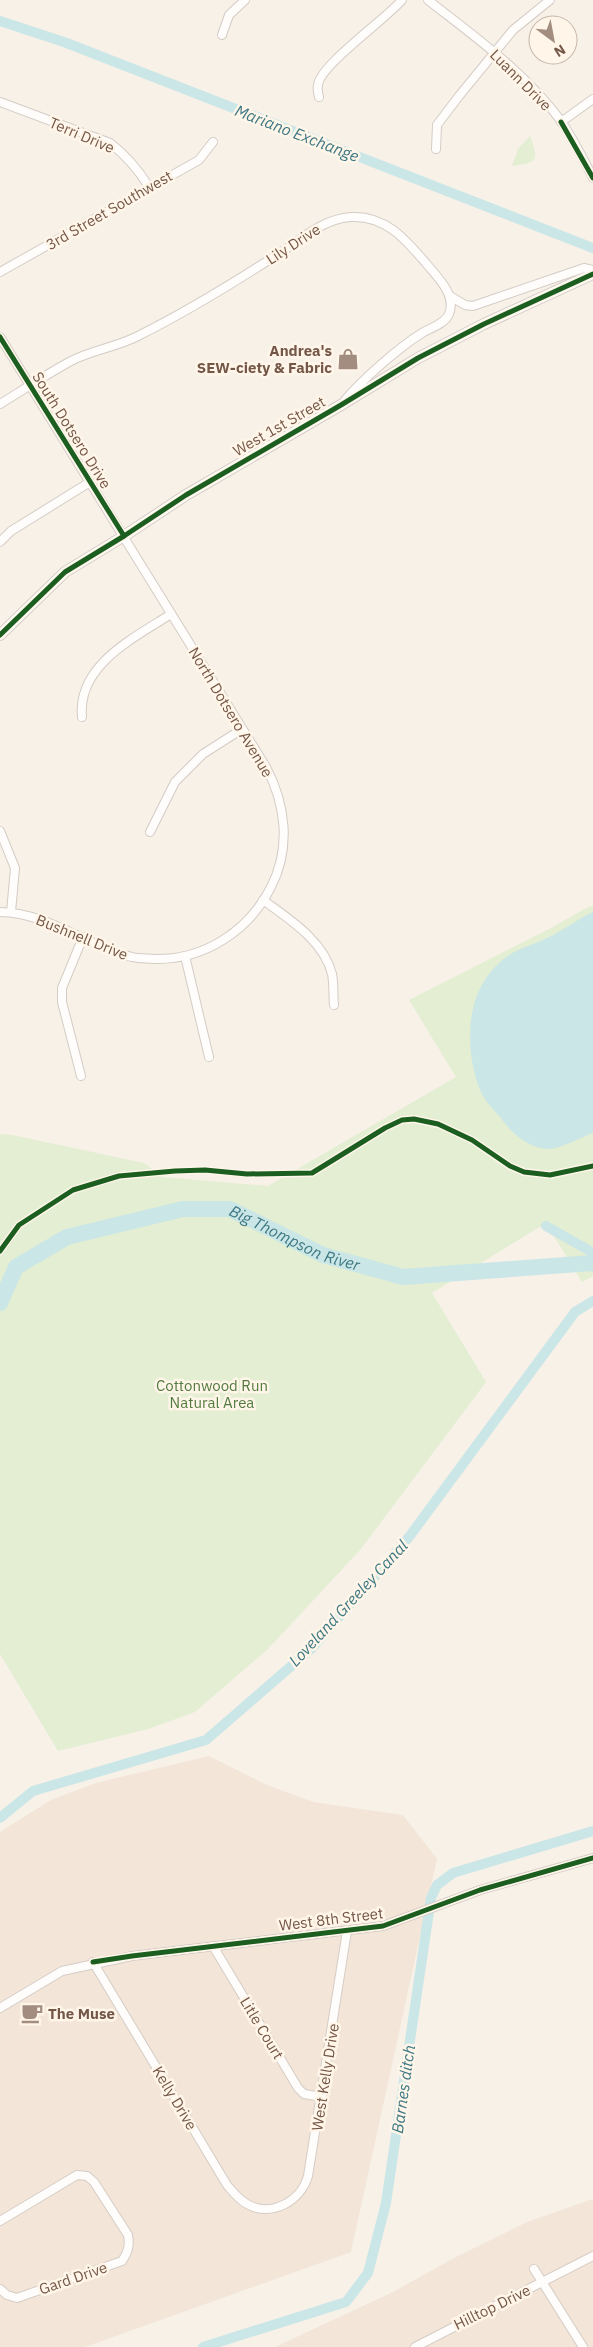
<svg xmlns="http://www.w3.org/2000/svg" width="593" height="2347" font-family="'IBM Plex Sans',sans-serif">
<rect width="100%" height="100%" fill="#f7f1e8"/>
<g fill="#f3e6d8">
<polygon points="209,1756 267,1785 313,1802 403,1815 437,1859 351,2252 85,2347 0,2347 0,1832 51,1800 96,1783"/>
<polygon points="593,2199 593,2347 275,2347 393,2292 454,2258 527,2222"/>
</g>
<g fill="#e3eed2">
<path d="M530,136c9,24 8,27 -18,30l6,-17z"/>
<polygon points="593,906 593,1276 582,1282 546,1223 432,1293 486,1382 360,1550 268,1649 195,1712 148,1729 58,1751 0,1654 0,1134 12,1135 144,1163 163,1177 268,1186 456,1077 409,1000 551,928 588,907"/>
</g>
<path fill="#cae6e7" d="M593,912v221c-10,4 -33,15 -43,16 -20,0 -36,-14 -47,-28 -7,-10 -19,-20 -23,-31 -13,-32 -15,-81 5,-110 22,-34 42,-30 72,-47 12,-7 23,-15 36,-21z"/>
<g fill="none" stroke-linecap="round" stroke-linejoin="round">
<g stroke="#cae6e7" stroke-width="10">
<polyline points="0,21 64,42 593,248"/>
<polyline points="546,1226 590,1251 593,1254"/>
<polyline points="0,1818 33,1791 206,1740 312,1648 409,1537 575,1312 593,1301"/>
<polyline points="203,2347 346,2302 368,2273 386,2203 431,1898 437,1885 453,1873 593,1831"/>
</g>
<path stroke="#cae6e7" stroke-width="16" id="s1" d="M0,1303l16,-36 51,-30 116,-28h47l93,46 80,22 190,-14"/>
<g stroke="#d5ccc5" stroke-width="10">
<g id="street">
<path d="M428,0c47,37 98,73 133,121 12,18 22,37 32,57"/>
<polyline points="222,35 229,15 245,0"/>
<path d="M319,97c-1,-4 -2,-9 -1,-12 2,-20 68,-66 84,-85"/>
<path d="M0,102l110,41c17,13 28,26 39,44"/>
<polyline points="561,122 593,99"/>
<polyline points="436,149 437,125 459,96 513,30 550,0"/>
<polyline points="0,272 199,160 213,142"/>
<polyline points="450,296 465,305 473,306 584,268 593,270"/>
<path d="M0,337l266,430c20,38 25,81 5,120 -22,44 -67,73 -116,72 -7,-1 -16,0 -23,-2 -46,-11 -83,-44 -132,-45"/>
<path d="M0,404c23,-14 47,-30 71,-43 21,-11 46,-14 67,-25 44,-22 92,-51 134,-78 26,-15 48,-39 79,-41 34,-2 54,22 74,45 11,14 32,32 24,52 -4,10 -19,14 -27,19 -24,15 -59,46 -77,67"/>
<polyline points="0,542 11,531 90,482"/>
<path d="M82,717c-5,-52 52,-79 89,-103"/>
<polyline points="0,831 15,868 11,912"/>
<polyline points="150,832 175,782 203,754 242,729"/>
<path d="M263,900c26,19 61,41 69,74 2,9 1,21 2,31"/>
<polyline points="185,956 209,1057"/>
<polyline points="81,1076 62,1002 62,988 83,937"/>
<polyline points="213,1946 298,2088 304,2094 322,2097"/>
<path d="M93,1962l134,223c6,7 11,14 20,19 24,14 54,-3 61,-28l39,-245"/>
<polyline points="0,2008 62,1971 132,1956 383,1926 480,1890 593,1858"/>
<path d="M0,2221l77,-46 10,1 7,6 34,53c2,11 0,17 -6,26l-105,37 -10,-3 -7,-6"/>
<polyline points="534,2269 583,2347"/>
<polyline points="415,2347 593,2256"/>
</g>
</g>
<g stroke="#d6ccc4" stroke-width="12">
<polyline id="secondary" points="0,635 65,572 124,536 186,495 341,405 418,358 484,324 593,274"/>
</g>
<use href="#street" stroke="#fefdfc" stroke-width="8"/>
<use href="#secondary" stroke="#fefdfc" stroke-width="10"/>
<g stroke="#fff6e9" stroke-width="8">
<g id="cycleway">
<polyline points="561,122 593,178"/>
<polyline points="0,337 124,536"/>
<polyline points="0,635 65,572 124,536 186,495 341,405 418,358 484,324 593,274"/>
<polyline points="0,1251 19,1225 73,1190 119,1176 175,1171 205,1170 247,1174 312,1173 385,1128 402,1120 414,1119 438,1124 472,1140 510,1166 524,1172 550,1175 593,1166"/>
<polyline points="93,1962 132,1956 383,1926 480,1890 593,1858"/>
</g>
</g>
<use href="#cycleway" stroke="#1b5e20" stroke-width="5"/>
</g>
<defs>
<g id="shop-bare" transform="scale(1.725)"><path d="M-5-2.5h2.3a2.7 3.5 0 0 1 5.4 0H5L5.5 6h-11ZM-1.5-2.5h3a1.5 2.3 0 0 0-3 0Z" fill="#a28d80" stroke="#fff6e9" stroke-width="2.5" paint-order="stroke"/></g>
<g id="cafe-bare" transform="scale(1.725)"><path d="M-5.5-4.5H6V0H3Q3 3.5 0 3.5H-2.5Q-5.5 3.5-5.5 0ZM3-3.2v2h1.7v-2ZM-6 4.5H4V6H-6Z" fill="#a28d80" stroke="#fff6e9" stroke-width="2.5" paint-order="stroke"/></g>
</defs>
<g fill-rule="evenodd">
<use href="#shop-bare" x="348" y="359"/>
<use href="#cafe-bare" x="32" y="2013"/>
</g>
<g text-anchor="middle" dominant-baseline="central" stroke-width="5" stroke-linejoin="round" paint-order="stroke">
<g font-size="15" fill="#755748" stroke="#fff6e9">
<text transform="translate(521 80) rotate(45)">Luann Drive</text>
<text transform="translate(82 135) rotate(23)">Terri Drive</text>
<text transform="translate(109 210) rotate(-30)">3rd Street Southwest</text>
<text transform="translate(293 244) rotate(-33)">Lily Drive</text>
<text transform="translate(279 426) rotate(-30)">West 1st Street</text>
<text transform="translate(72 430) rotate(58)">South Dotsero Drive</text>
<text transform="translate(231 712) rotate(59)">North Dotsero Avenue</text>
<text transform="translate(82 937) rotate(22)">Bushnell Drive</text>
<text transform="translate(331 1919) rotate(-7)">West 8th Street</text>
<text transform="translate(262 2028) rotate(59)">Litle Court</text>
<text transform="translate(325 2077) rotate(-81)">West Kelly Drive</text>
<text transform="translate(175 2098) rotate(59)">Kelly Drive</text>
<text transform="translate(73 2278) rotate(-19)">Gard Drive</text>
<text transform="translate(492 2307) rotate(-26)">Hilltop Drive</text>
</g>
<g font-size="15" font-weight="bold" fill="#755748" stroke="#fff6e9" text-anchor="end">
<text x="332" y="350">Andrea's<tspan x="332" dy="17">SEW-ciety &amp; Fabric</tspan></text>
<text x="48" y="2013" text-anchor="start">The Muse</text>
</g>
<g font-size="15" fill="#537b3f" stroke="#fff6e9">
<text x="212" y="1385">Cottonwood Run<tspan x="212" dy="17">Natural Area</tspan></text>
</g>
<g font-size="16" font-style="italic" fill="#3e7883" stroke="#fff6e9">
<text transform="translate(297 133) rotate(21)">Mariano Exchange</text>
<text stroke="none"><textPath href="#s1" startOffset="336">Big Thompson River</textPath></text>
<text transform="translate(348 1603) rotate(-47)">Loveland Greeley Canal</text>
<text transform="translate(403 2089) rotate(-82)">Barnes ditch</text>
</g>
</g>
<g transform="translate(553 40) rotate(148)"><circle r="24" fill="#fff6e9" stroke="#c8b6a9"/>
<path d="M0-4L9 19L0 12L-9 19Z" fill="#a28d80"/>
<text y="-8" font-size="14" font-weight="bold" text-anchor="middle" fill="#755748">N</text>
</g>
</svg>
